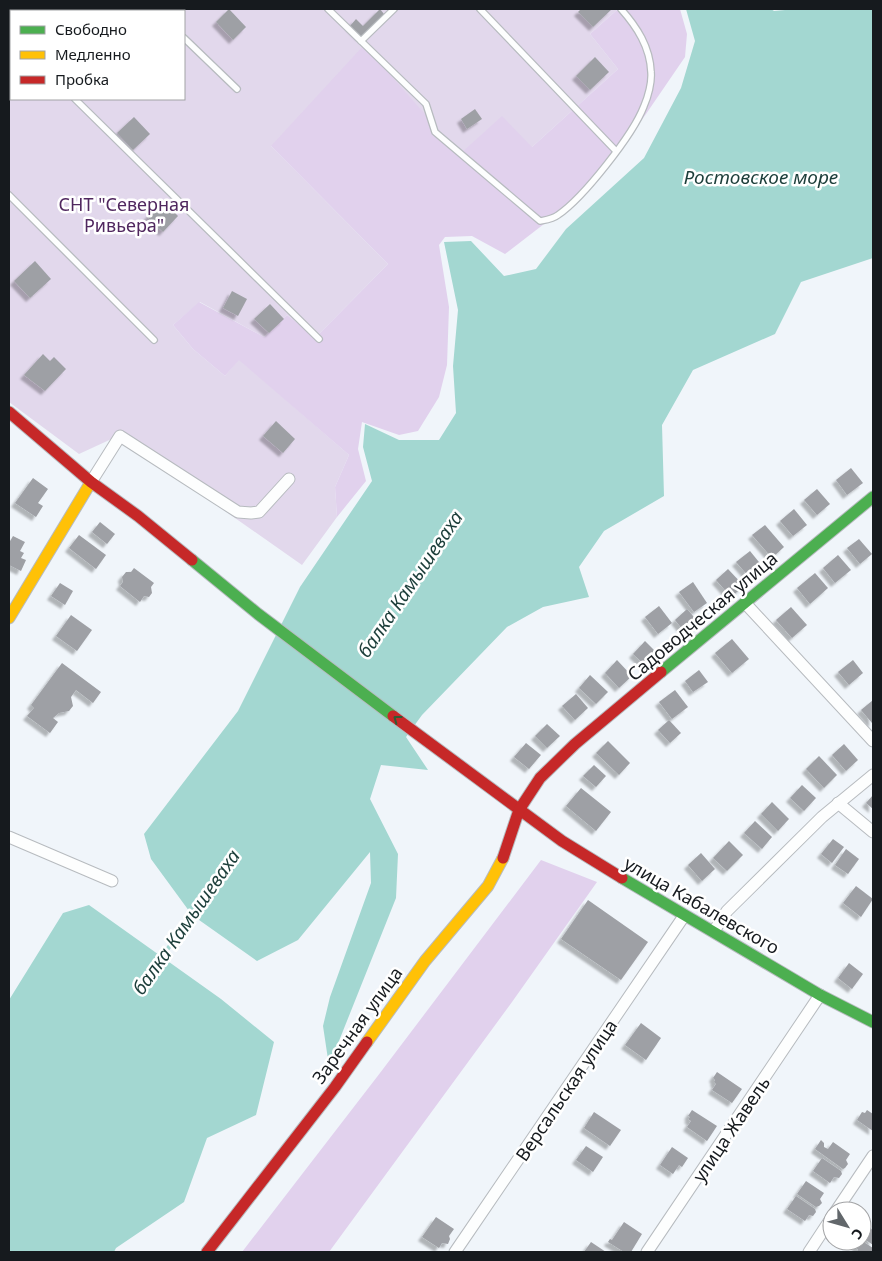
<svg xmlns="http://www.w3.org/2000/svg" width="882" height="1261" font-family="'Noto Sans',sans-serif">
<defs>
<filter id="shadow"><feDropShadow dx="-4" dy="4" stdDeviation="1" flood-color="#0004"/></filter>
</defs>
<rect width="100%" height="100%" fill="#f0f5fa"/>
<path fill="#e2d8ec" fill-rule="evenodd" d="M9,9h609l-28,25 28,35 -86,78 -71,7 -190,-8 117,118 -72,73 -29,-22 -23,22 -64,-35 -27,23 20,24 32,27 14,-17 110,96 -14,32 2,30 -35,48 -184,-129 -39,18 -70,-52zM11,11h173v88h-173z"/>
<g fill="#e1d1ed">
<polygon points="618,9 680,9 687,34 685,57 646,114 609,165 570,204 505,254 472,236 445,237 439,245 449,307 447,365 439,397 418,431 399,435 362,422 358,449 366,481 337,517 335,487 349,455 239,360 225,376 193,349 173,325 199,302 264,337 287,315 316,337 388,264 271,146 364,45 460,154 502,116 532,147 618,69 590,34"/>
<polygon points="541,860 597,882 512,1002 329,1252 242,1252 380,1073"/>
</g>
<g fill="#a3d7d1">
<polygon points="686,9 771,9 774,11 796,9 873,9 873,258 801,282 775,334 693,370 662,425 664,496 604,531 579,567 589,597 543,607 507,627 422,715 406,737 428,770 381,765 370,799 398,854 396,898 329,1066 323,1026 330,997 371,883 370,852 298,940 257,961 192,915 151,859 144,834 238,711 300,587 372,481 363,447 365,424 399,440 439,440 456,413 453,366 458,310 444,242 471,241 504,276 536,269 566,229 644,158 681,88 695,41"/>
<polygon points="89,905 221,999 274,1042 256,1115 207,1138 184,1202 116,1248 114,1252 9,1252 9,1000 63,913"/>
</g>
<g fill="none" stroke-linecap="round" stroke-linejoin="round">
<polyline stroke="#a3d7d1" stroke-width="4" points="160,960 194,911"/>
</g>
<g fill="#9ea0a5" filter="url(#shadow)">
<polygon points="229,9 246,27 233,40 216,22"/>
<polygon points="380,9 384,14 361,37 350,26 356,19 363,26"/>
<polygon points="581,9 612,9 593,27 578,12"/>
<polygon points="595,57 609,72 590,90 576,76"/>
<polygon points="475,109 482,119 467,129 461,119"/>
<polygon points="134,117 150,134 133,150 117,133"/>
<polygon points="163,201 178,216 163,232 147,217"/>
<polygon points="35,261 51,279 30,298 14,281"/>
<polygon points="232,291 247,299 238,316 223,308"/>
<polygon points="270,304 284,319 269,333 254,319"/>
<polygon points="43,354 50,361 54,357 66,369 45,391 24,375"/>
<polygon points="276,421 295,439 283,453 263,436"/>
<polygon points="851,468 863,483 847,495 836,480"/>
<polygon points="33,478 48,489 38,503 43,506 36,517 15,503"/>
<polygon points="817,489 830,504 817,515 804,500"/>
<polygon points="794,509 807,525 793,536 780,521"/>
<polygon points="100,522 115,534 107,544 92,532"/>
<polygon points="765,525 784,547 772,558 752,535"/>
<polygon points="79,535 106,555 96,569 69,548"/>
<polygon points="13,536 25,542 20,551 24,553 21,558 26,560 21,571 9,565 9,543"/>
<polygon points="859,539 872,554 860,564 847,548"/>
<polygon points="750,551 763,567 750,578 736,562"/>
<polygon points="838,555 851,570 835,583 823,568"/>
<polygon points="134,568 154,583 151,587 152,593 149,597 144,596 140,602 120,586 123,582 122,577 126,572 131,572"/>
<polygon points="728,569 744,586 731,597 716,580"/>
<polygon points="815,573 828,588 810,604 797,588"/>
<polygon points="693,582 707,603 694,612 679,592"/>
<polygon points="60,583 73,591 65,605 51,596"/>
<polygon points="659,606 672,623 658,634 645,617"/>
<polygon points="791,607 807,625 792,638 776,620"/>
<polygon points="687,609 700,624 687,635 675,620"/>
<polygon points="71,615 92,630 77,651 56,636"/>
<polygon points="732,639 749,659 732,673 715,653"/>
<polygon points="645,641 659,655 647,667 633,654"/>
<polygon points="617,660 632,676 619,688 605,673"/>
<polygon points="853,660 863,673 849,685 838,672"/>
<polygon points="62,663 101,692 93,703 76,690 71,697 73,706 69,711 59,713 53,718 58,722 50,733 27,716 34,708 31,705"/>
<polygon points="699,670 708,682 693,692 685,681"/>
<polygon points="590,675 608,692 596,704 579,688"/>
<polygon points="675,690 688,707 672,719 659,702"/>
<polygon points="576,694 588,708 575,720 562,706"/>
<polygon points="873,700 873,722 872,723 861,710"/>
<polygon points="669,720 681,733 670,743 658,730"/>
<polygon points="547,724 560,736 547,748 535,736"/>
<polygon points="608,741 630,763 619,775 596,753"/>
<polygon points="526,743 541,755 529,769 514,757"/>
<polygon points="844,744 858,760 846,771 832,755"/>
<polygon points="819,756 837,775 824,788 806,769"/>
<polygon points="594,765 606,776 596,787 583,776"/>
<polygon points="802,785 816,798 804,811 790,798"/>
<polygon points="581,788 611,812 596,831 566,806"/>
<polygon points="873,795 873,809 866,803"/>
<polygon points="772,802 789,819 778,831 761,814"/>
<polygon points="755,821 772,837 762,849 744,833"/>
<polygon points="833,839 844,847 832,863 821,854"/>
<polygon points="729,841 743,855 727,871 713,858"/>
<polygon points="846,849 859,859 848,874 835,865"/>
<polygon points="701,853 715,869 702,881 688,865"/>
<polygon points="856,886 873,899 861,917 843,903"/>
<polygon points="588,900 648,942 621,980 561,939"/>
<polygon points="849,963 863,974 852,989 838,978"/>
<polygon points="641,1023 661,1038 646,1060 625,1045"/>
<polygon points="717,1072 742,1089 732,1103 712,1090 716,1084 714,1082 715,1080 713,1078"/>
<polygon points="692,1110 717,1126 707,1141 687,1127 691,1121 688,1119 690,1117 688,1116"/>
<polygon points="867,1110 873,1114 873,1131 857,1120 862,1112 865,1113"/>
<polygon points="594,1112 621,1130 610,1146 584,1128"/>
<polygon points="821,1140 824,1143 824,1147 828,1149 833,1142 850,1154 846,1160 848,1164 845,1168 843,1169 815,1149"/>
<polygon points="586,1146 603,1157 593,1172 576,1160"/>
<polygon points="672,1147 688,1158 682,1167 679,1165 673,1174 660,1165"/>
<polygon points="822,1158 841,1171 842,1174 839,1178 834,1177 830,1183 813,1171"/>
<polygon points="806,1181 824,1193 820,1199 822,1203 819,1206 816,1207 797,1194"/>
<polygon points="796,1196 815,1209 816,1212 813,1216 809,1215 805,1221 787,1209"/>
<polygon points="436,1217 454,1229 449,1236 450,1239 448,1244 442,1243 439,1248 422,1237"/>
<polygon points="624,1222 642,1234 631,1252 624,1252 608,1242 610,1239 612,1240"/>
<polygon points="873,1227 873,1245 863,1238 862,1235 865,1231 868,1230 870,1231"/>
<polygon points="858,1241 862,1241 873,1248 873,1252 856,1252 858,1250 855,1245"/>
<polygon points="591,1242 606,1252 584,1252"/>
</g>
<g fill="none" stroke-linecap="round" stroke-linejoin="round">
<g stroke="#b7bbbf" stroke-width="8">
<g id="lane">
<polyline points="153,9 156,11"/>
<path d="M328,9l98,95 9,28 105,89c5,-1 13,-2 18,-6 25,-17 75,-80 86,-109 4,-9 8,-24 7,-34 -1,-25 -14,-45 -30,-63"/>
<polyline points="480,9 616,151"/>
<polyline points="9,34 11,36"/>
<polyline points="184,38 237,89"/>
<polyline points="361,41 394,9"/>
<polyline points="75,99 319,339"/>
<polyline points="9,195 154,340"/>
</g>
</g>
<g stroke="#b7bbbf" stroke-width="13">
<g id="street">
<polyline points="91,482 120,436 238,512 251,513 259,512 289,479"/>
<polyline points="745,603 873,741"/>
<polyline points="838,803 873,832"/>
<polyline points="9,837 112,881"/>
<polyline points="714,931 727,911 822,817 873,775"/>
<polyline points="836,1211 873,1156"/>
<polyline points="455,1252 684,916"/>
<polyline points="647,1252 820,995"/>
<polyline points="809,1252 832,1217"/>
</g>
</g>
<g stroke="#b7bbbf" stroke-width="13">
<g id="fast">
<polyline points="192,560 258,614 393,716"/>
<polyline points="661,672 873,497"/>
<polyline points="622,878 820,995 873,1022"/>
</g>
</g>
<g stroke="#b7bbbf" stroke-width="13">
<g id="slow">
<polyline points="9,618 91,482"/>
<polyline points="367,1042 425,961 488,886 503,858"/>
</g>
</g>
<g stroke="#b7bbbf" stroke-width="13">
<g id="jam">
<polyline points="9,412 91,482 138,516 192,560"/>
<polyline points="393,716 562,841 622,878"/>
<polyline points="503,858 519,810 540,778 575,744 661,672"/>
<polyline points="207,1252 335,1087 367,1042"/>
</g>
</g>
<use href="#lane" stroke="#fdfefe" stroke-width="5.5"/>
<use href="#street" stroke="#fdfefe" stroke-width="11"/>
<use href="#fast" stroke="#4caf50" stroke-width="11"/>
<use href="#slow" stroke="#ffc107" stroke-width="11"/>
<use href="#jam" stroke="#c62828" stroke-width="11"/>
</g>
<defs><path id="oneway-chevron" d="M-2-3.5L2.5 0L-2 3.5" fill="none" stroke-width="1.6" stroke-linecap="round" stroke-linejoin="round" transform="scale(1.25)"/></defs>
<use stroke="#2e5d34" href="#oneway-chevron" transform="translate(397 719) rotate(-143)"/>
<g text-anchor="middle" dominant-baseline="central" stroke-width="5" stroke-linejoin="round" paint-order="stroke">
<g font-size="18" fill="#50275f" stroke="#fff">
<text x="124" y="204">СНТ "Северная<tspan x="124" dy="21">Ривьера"</tspan></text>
</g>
<g font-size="18" fill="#161a1e" stroke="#fff">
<text transform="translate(702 616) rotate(-40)">Садоводческая улица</text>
<text transform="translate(702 905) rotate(30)">улица Кабалевского</text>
<text transform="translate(357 1025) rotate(-54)">Заречная улица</text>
<text transform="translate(566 1090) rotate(-56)">Версальская улица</text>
<text transform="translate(731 1129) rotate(-56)">улица Жавель</text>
</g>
<g font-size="19" font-style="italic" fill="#1c3e3a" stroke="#fff">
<text x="761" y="177">Ростовское море</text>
<text transform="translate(410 584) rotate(-56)">балка Камышеваха</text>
<text transform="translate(186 922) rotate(-55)">балка Камышеваха</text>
</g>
</g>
<rect width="882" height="1261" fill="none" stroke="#161a1e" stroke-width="20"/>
<rect x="10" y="10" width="175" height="90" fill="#ffffff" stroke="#a2a3a5"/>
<rect x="20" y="26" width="25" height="8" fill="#4caf50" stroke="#a2a3a5"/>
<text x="55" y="35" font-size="15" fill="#161a1e">Свободно</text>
<rect x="20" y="51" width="25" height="8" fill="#ffc107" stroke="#a2a3a5"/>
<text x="55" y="60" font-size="15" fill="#161a1e">Медленно</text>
<rect x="20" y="76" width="25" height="8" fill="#c62828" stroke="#a2a3a5"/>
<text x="55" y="85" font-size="15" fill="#161a1e">Пробка</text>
<g transform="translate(847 1226) rotate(127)"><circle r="24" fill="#ffffff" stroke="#a2a3a5"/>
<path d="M0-4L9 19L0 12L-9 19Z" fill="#62676b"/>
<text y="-8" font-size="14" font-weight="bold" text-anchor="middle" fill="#161a1e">С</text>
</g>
</svg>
